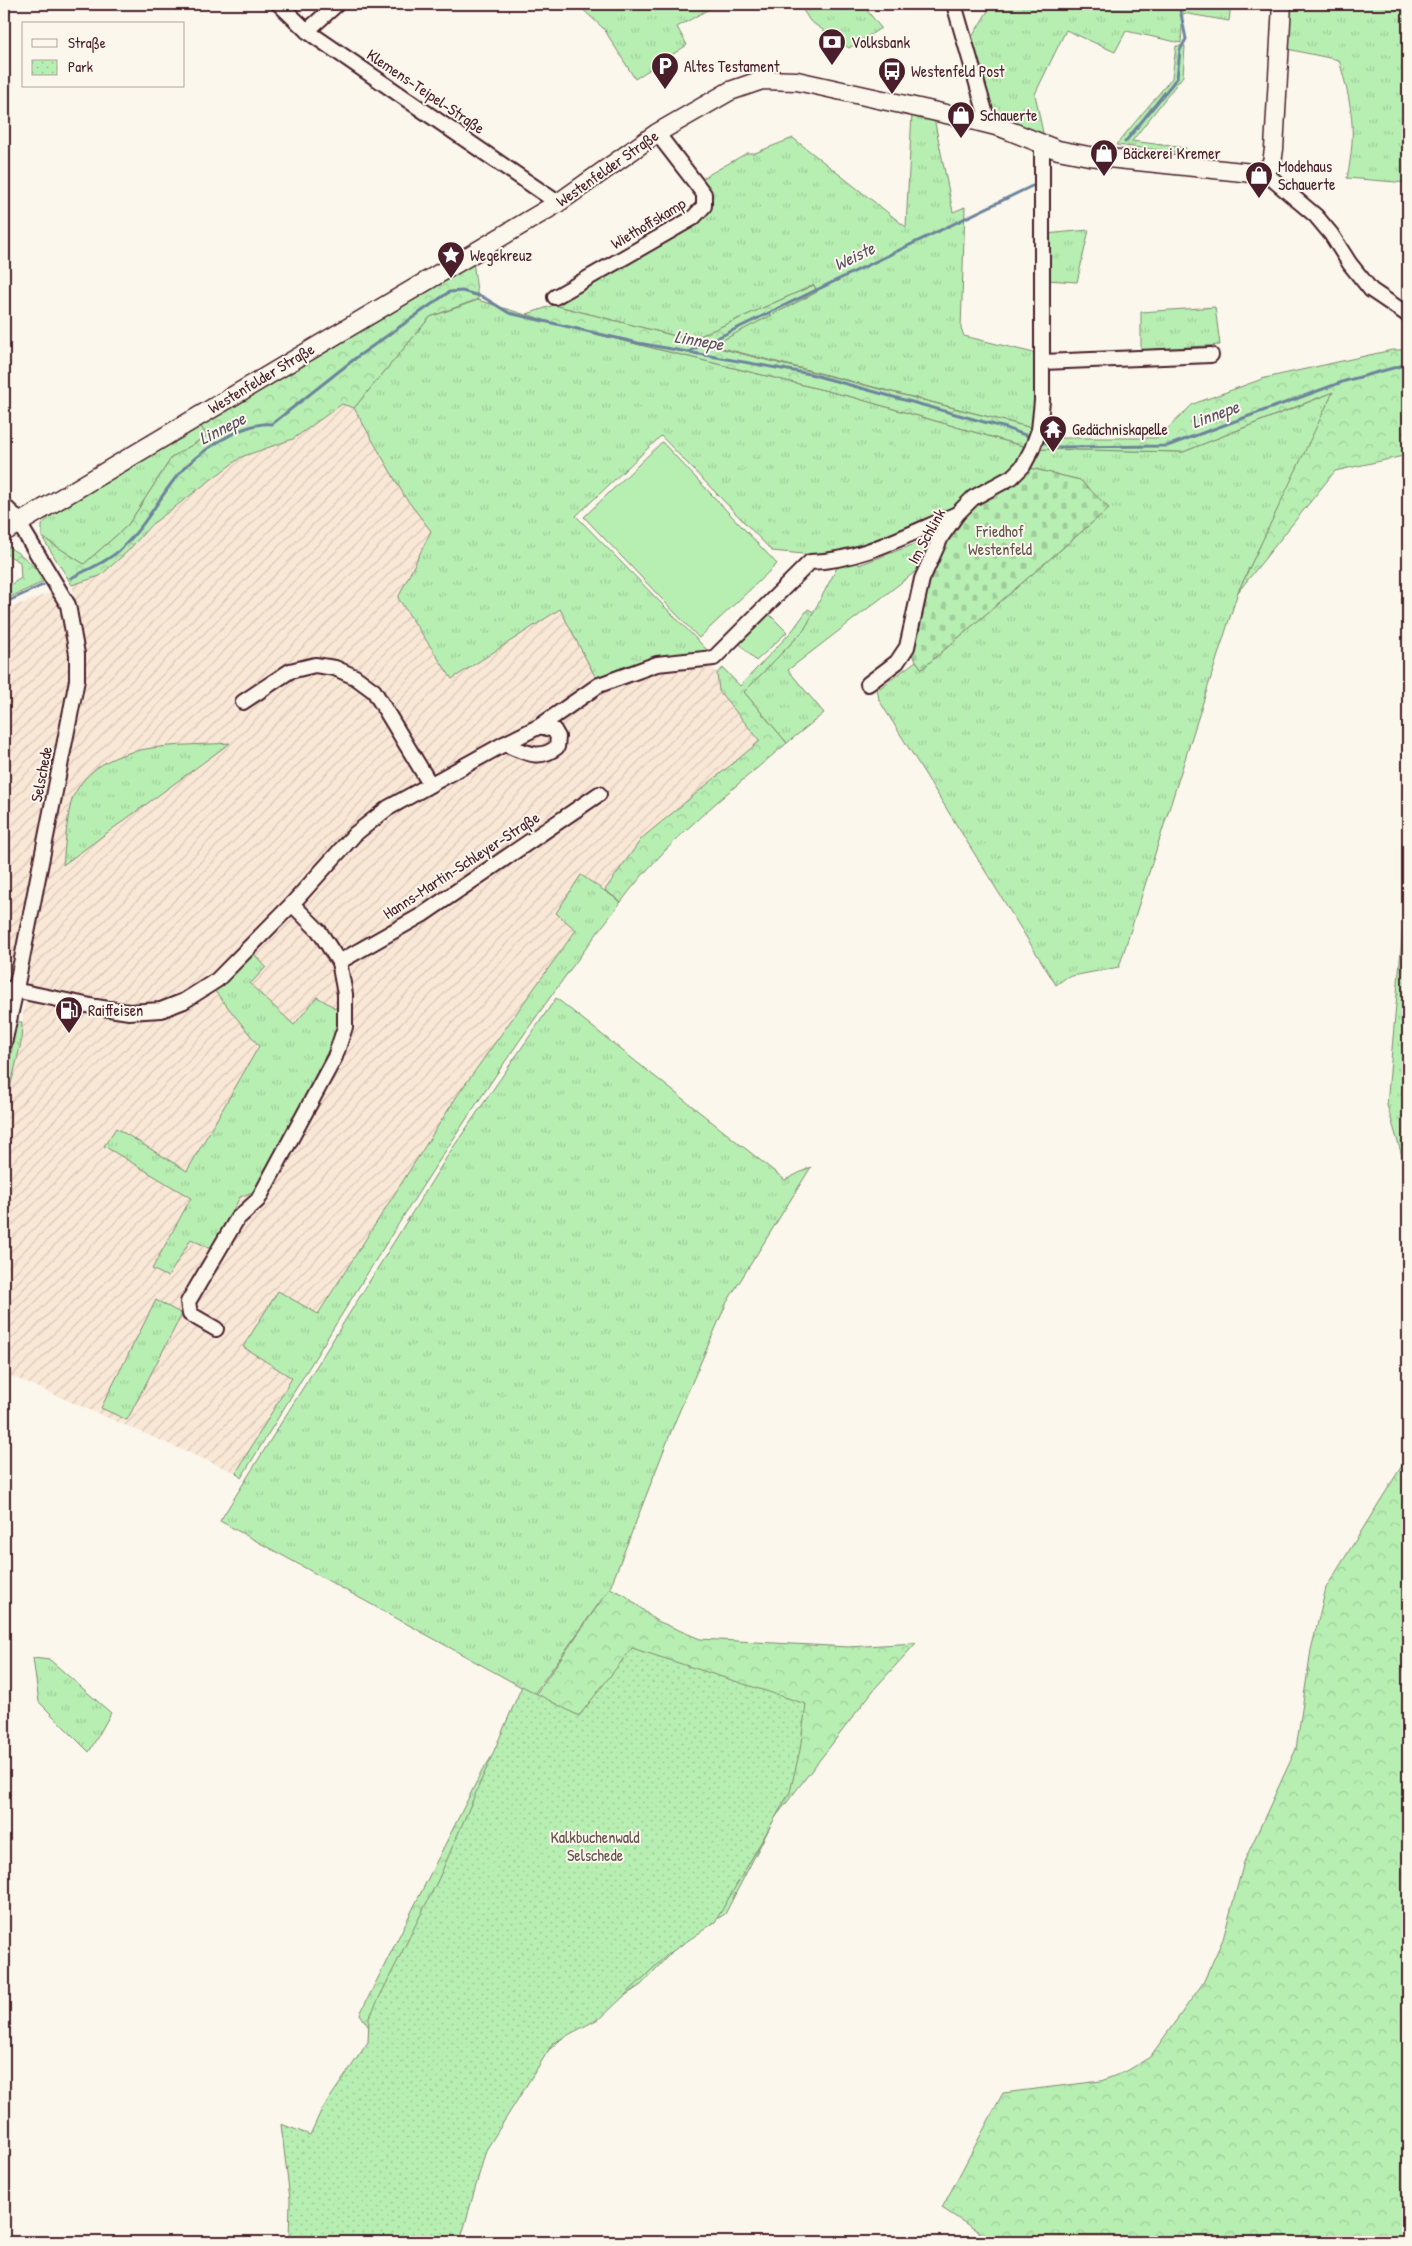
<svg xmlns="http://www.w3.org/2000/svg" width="1412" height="2246" font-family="'Patrick Hand',sans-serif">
<defs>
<pattern id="industrial-furrows" width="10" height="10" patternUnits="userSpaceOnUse" patternTransform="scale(1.25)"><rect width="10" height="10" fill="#fae8d7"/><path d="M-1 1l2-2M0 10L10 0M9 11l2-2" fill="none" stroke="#d8c7b9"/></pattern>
<pattern id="grass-tufts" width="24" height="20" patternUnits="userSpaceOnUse" patternTransform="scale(1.25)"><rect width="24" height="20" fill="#b7efb3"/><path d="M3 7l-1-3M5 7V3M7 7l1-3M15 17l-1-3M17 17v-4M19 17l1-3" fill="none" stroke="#9fcc9a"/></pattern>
<pattern id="forest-crowns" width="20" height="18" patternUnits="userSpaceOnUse" patternTransform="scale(1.25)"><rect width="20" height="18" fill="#b7efb3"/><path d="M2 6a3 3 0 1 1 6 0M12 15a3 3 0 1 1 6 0" fill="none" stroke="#9fcc9a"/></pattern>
<pattern id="cemetery-stones" width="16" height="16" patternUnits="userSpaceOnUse" patternTransform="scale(1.25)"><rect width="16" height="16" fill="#b7efb3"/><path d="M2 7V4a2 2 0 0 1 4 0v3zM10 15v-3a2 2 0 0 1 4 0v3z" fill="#9fcc9a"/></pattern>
<pattern id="park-dots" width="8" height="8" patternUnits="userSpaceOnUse" patternTransform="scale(1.25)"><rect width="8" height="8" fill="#b7efb3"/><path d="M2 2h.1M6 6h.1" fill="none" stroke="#9fcc9a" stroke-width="1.8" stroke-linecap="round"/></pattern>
</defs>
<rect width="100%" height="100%" fill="#fbf7ec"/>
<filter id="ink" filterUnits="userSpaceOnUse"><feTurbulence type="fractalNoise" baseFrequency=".02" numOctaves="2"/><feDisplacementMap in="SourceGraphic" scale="10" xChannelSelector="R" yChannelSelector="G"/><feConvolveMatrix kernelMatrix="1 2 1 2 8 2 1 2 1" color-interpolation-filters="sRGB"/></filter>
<g filter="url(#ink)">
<g fill="url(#industrial-furrows)">
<polygon points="342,404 354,408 405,497 431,531 398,598 452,679 560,609 598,682 655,668 710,665 717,673 719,691 761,741 642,838 605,890 581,875 576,929 459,1093 317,1314 278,1291 292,1378 236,1473 4,1373 4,1113 21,1043 22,1022 38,914 80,685 84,644 72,585 100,576 156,522 241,457 293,439"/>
<polygon points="55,591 67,628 72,660 64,727 15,961 11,971 4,976 4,610"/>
</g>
<g fill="url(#grass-tufts)" stroke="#80876f">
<polygon points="577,4 718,4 677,27 687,45 635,79 604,29"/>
<polygon points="799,4 862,4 881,28 849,48 810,21"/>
<polygon points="992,4 1231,4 1229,21 1183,13 1181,43 1126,31 1115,52 1066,30 1035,94 1044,138 992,113 969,42"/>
<path d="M1290,4h118v179l-61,-5c10,-48 5,-72 -8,-118l-52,-11z"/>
<polygon points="1176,46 1185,46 1183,76 1132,141 1186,148 1185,153 1116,145 1172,78"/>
<path d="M912,113l22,5 19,94 12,-5 -4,122 3,7 74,18 -2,75 -325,-84 106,-53 -3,-7 -123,55 -137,-35 147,-86c14,-18 11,-22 0,-40l46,-26h8l38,-15 113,89z"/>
<polygon points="1089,230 1077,282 1046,280 1045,234"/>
<polygon points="478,300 555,324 852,397 1030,448 1022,462 959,508 835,557 772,551 661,436 576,516 711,654 598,682 560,609 452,679 398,598 431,531 405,497 354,408 430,317"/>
<polygon points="1215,307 1220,345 1141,350 1141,312"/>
<polygon points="1334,392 1238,592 1119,967 1067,977 1056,985 879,700 876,682 880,688 916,661 922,669 1108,509 1080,480 1026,467 1035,449 1183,452"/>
<polygon points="200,425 207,436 172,457 128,525 84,564 42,537 42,525 58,507"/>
<polygon points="931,538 924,565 788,670 824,713 787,743 744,692 804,630 839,564 857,558 859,565"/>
<path d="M230,743l-167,122c2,-16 4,-54 10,-68 28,-58 103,-50 157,-54z"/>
<path d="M581,875l40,27c-141,182 -259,380 -380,576l-5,-5 56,-95 -49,-31 35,-56 40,23 141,-221 117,-163 -20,-17z"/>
<polygon points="1408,925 1408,1176 1387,1105 1403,927"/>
<polygon points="253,953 266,967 250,984 294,1025 317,997 339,1010 339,1029 257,1190 240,1197 212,1250 191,1239 168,1277 152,1269 191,1198 104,1146 116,1128 187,1171 259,1046 214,990"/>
<polygon points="556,998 785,1180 811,1167 727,1302 676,1419 610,1588 534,1694 220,1521 450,1152"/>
<polygon points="17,1022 22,1022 21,1043 4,1113 4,1091"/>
<polygon points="156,1300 182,1314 127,1420 101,1408"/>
<polygon points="33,1658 50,1660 111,1713 89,1752 39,1702"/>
</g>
<g fill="url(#forest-crowns)" stroke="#80876f">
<polygon points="473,260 478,299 430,317 354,408 342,404 293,439 241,457 151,525 128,551 100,576 72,585 42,537 84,564 128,525 172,457 207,436 200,425 300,367"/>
<polygon points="814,285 817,292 711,346 1036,429 1030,448 852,397 555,324 527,314 554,305 691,340"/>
<polygon points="1392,350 1408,350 1408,455 1335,471 1238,592 1333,392 1183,452 1035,449 1040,432 1046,438 1158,438 1193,404 1265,378"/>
<path d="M8,547c16,9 28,18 35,35l-39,18v-11l17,-11 -1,-16 -16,-9z"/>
<path d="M808,609l6,3 -10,18 -60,62 43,51c-58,49 -120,97 -166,159l-16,-12 37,-52 118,-97 -41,-50 -2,-18 6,-5 17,18 52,-55z"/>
<polygon points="1408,1456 1408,2242 985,2242 988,2238 942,2208 1003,2093 1101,2081 1127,2071 1150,2057 1203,1983 1223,1939 1244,1862 1296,1749 1311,1650 1326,1588"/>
<polygon points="610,1588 625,1595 655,1620 700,1639 848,1647 916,1643 876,1687 774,1819 725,1914 683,1940 641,1985 567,2034 507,2087 417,2100 360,2014 482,1771"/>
</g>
<path fill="url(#cemetery-stones)" stroke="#80876f" d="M1026,467l54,13 29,28 -187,161 -10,-14 3,-8c1,-52 17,-103 54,-140 15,-16 39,-27 57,-40z"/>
<polygon fill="url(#park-dots)" stroke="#80876f" points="632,1648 806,1704 800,1750 790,1792 715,1922 667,1955 602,2017 553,2043 486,2150 460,2242 289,2242 290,2199 281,2124 310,2135 321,2111 368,2042 369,2018 439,1878 522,1686 579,1716"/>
<g fill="#b7efb3" stroke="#80876f">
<polygon points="662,442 777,564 699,638 584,517"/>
<polygon points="768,613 787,632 756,661 739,643"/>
</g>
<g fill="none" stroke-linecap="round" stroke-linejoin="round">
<g stroke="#6d849b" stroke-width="3">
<polyline points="1125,142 1177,78 1180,50 1186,39 1179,4"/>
<polyline points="688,352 1032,186"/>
<polyline points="1039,440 1057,447 1167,446 1345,381 1408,364"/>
<path d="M71,578c17,-9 36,-16 50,-29 25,-24 36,-48 56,-73 19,-23 66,-55 95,-52l85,-67 92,-65 13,-1 21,6 26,16 129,30 172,31 196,54 27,10"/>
<polyline points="4,603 43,585"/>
</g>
<g stroke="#4a1f2b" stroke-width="18">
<g id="minor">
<polyline points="279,4 307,31 558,203"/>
<polyline points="954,4 989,125"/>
<polyline points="307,31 337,4"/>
<polyline points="1264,172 1316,216 1331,234 1350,264 1371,290 1408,315"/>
<polyline points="555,297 693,218 704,206 704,194 657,133"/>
<polyline points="1043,362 1211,355"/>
<polyline points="4,506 14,515 68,605 77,654 77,680 16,989 4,1043"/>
<polyline points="868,684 897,662 907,647 922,579 941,537 957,514 973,498 1012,477 1023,466 1032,449 1039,430 1042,401 1042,145"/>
<polyline points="243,702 290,671 315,665 335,668 355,677 374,691 430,784"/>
<path d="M504,744c20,7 34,18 53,3l1,-10 -4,-7 -14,-4"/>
<polyline points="339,962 422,915 599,794"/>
<path d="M4,988l92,19 33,5 32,-2 23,-9 33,-21 75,-76 63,-70 33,-26 116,-64 36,-18 59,-41 58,-21 57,-6 96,-96c51,-1 100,-29 147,-48"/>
<polyline points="216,1329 190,1314 188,1302 237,1219 258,1200 335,1057 345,1027 345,994 339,962 319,931 292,904"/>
</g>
</g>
<g stroke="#4a1f2b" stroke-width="21">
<polyline id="major" points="4,532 558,203 657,133 730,91 762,80 797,81 964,118 1000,127 1058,150 1089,156 1252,173 1264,172 1272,163 1274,149 1282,4"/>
</g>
<use href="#minor" stroke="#fbf7ec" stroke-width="14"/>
<use href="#major" stroke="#fbf7ec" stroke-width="18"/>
</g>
</g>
<defs>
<g id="bank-pin" transform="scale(1.4375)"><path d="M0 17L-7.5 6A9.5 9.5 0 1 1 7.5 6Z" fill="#4a1f2b" stroke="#fbf7ec"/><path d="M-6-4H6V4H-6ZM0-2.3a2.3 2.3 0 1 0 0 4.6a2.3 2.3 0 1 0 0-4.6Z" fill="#fff"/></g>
<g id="parking-pin" transform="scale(1.4375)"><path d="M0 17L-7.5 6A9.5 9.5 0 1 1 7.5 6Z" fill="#4a1f2b" stroke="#fbf7ec"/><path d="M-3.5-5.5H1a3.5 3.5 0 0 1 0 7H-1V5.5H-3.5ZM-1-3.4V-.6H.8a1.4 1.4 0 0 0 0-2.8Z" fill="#fff"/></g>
<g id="bus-pin" transform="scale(1.4375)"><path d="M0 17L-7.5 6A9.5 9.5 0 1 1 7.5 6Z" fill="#4a1f2b" stroke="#fbf7ec"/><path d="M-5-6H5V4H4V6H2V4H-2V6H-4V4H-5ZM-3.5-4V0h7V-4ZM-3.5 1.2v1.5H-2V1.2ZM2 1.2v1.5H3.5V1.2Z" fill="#fff"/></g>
<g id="shop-pin" transform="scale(1.4375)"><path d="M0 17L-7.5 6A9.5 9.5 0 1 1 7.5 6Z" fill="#4a1f2b" stroke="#fbf7ec"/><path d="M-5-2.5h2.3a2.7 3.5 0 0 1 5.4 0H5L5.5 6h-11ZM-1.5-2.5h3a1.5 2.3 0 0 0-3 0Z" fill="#fff"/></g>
<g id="sight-pin" transform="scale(1.4375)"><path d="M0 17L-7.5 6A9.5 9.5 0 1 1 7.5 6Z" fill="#4a1f2b" stroke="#fbf7ec"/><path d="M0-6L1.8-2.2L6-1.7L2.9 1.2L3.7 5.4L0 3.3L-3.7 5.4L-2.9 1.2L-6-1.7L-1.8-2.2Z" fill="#fff"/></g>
<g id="temple-pin" transform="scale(1.4375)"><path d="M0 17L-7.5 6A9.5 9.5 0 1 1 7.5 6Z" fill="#4a1f2b" stroke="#fbf7ec"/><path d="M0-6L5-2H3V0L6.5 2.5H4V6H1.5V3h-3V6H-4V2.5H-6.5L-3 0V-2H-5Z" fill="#fff"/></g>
<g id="fuel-pin" transform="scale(1.4375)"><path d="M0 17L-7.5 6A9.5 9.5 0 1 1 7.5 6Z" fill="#4a1f2b" stroke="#fbf7ec"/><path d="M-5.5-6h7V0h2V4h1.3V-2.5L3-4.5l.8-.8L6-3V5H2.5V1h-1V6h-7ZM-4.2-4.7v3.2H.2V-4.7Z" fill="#fff"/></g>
</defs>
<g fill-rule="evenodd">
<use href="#bank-pin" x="832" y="42"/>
<use href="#parking-pin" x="665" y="66"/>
<use href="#bus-pin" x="892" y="71"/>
<use href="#shop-pin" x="961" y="115"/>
<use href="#shop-pin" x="1104" y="153"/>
<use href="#shop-pin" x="1259" y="175"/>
<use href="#sight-pin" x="451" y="255"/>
<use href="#temple-pin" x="1053" y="429"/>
<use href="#fuel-pin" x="69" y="1010"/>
</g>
<g text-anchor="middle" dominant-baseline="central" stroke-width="4" stroke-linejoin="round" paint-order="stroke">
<g font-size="16" fill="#4a1f2b" stroke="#fbf7ec" text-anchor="start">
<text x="851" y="42">Volksbank</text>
<text x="684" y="66">Altes Testament</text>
<text x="911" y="71">Westenfeld Post</text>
<text x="980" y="115">Schauerte</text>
<text x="1123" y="153">Bäckerei Kremer</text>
<text x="1278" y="166">Modehaus<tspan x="1278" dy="18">Schauerte</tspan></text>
<text x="470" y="255">Wegekreuz</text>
<text x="1072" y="429">Gedächniskapelle</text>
<text x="88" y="1010">Raiffeisen</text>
</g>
<g font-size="16" fill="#4a1f2b" stroke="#fbf7ec">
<text transform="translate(426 91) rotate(34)">Klemens-Teipel-Straße</text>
<text transform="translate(607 168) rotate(-35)">Westenfelder Straße</text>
<text transform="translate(648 223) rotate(-31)">Wiethoffskamp</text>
<text transform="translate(261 378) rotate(-31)">Westenfelder Straße</text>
<text transform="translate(926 536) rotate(-61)">Im Schlink</text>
<text transform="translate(41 774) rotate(-79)">Selschede</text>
<text transform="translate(461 865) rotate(-33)">Hanns-Martin-Schleyer-Straße</text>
</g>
<g font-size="16" fill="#65534d" stroke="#fbf7ec">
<text x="1000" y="531">Friedhof<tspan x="1000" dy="18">Westenfeld</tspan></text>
<text x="595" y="1837">Kalkbuchenwald<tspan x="595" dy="18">Selschede</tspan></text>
</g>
<g font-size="18" font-style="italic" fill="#5b5163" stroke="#fbf7ec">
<text transform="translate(854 256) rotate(-26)">Weiste</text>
<text transform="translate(699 340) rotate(10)">Linnepe</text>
<text transform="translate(1215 414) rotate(-20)">Linnepe</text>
<text transform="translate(222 428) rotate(-27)">Linnepe</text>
</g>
</g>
<rect width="1412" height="2246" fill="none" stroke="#fbf7ec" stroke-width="20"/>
<rect x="10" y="10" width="1392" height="2226" fill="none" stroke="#4a1f2b" stroke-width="2" filter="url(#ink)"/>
<rect x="22" y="22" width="162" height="65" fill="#fbf7ec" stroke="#b4a19f"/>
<rect x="32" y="39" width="25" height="8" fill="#fbf7ec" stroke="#b4a19f"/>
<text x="68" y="48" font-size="15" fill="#4a1f2b">Straße</text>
<rect x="32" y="60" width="25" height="15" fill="url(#park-dots)" stroke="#b4a19f"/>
<text x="68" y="72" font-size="15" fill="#4a1f2b">Park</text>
</svg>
